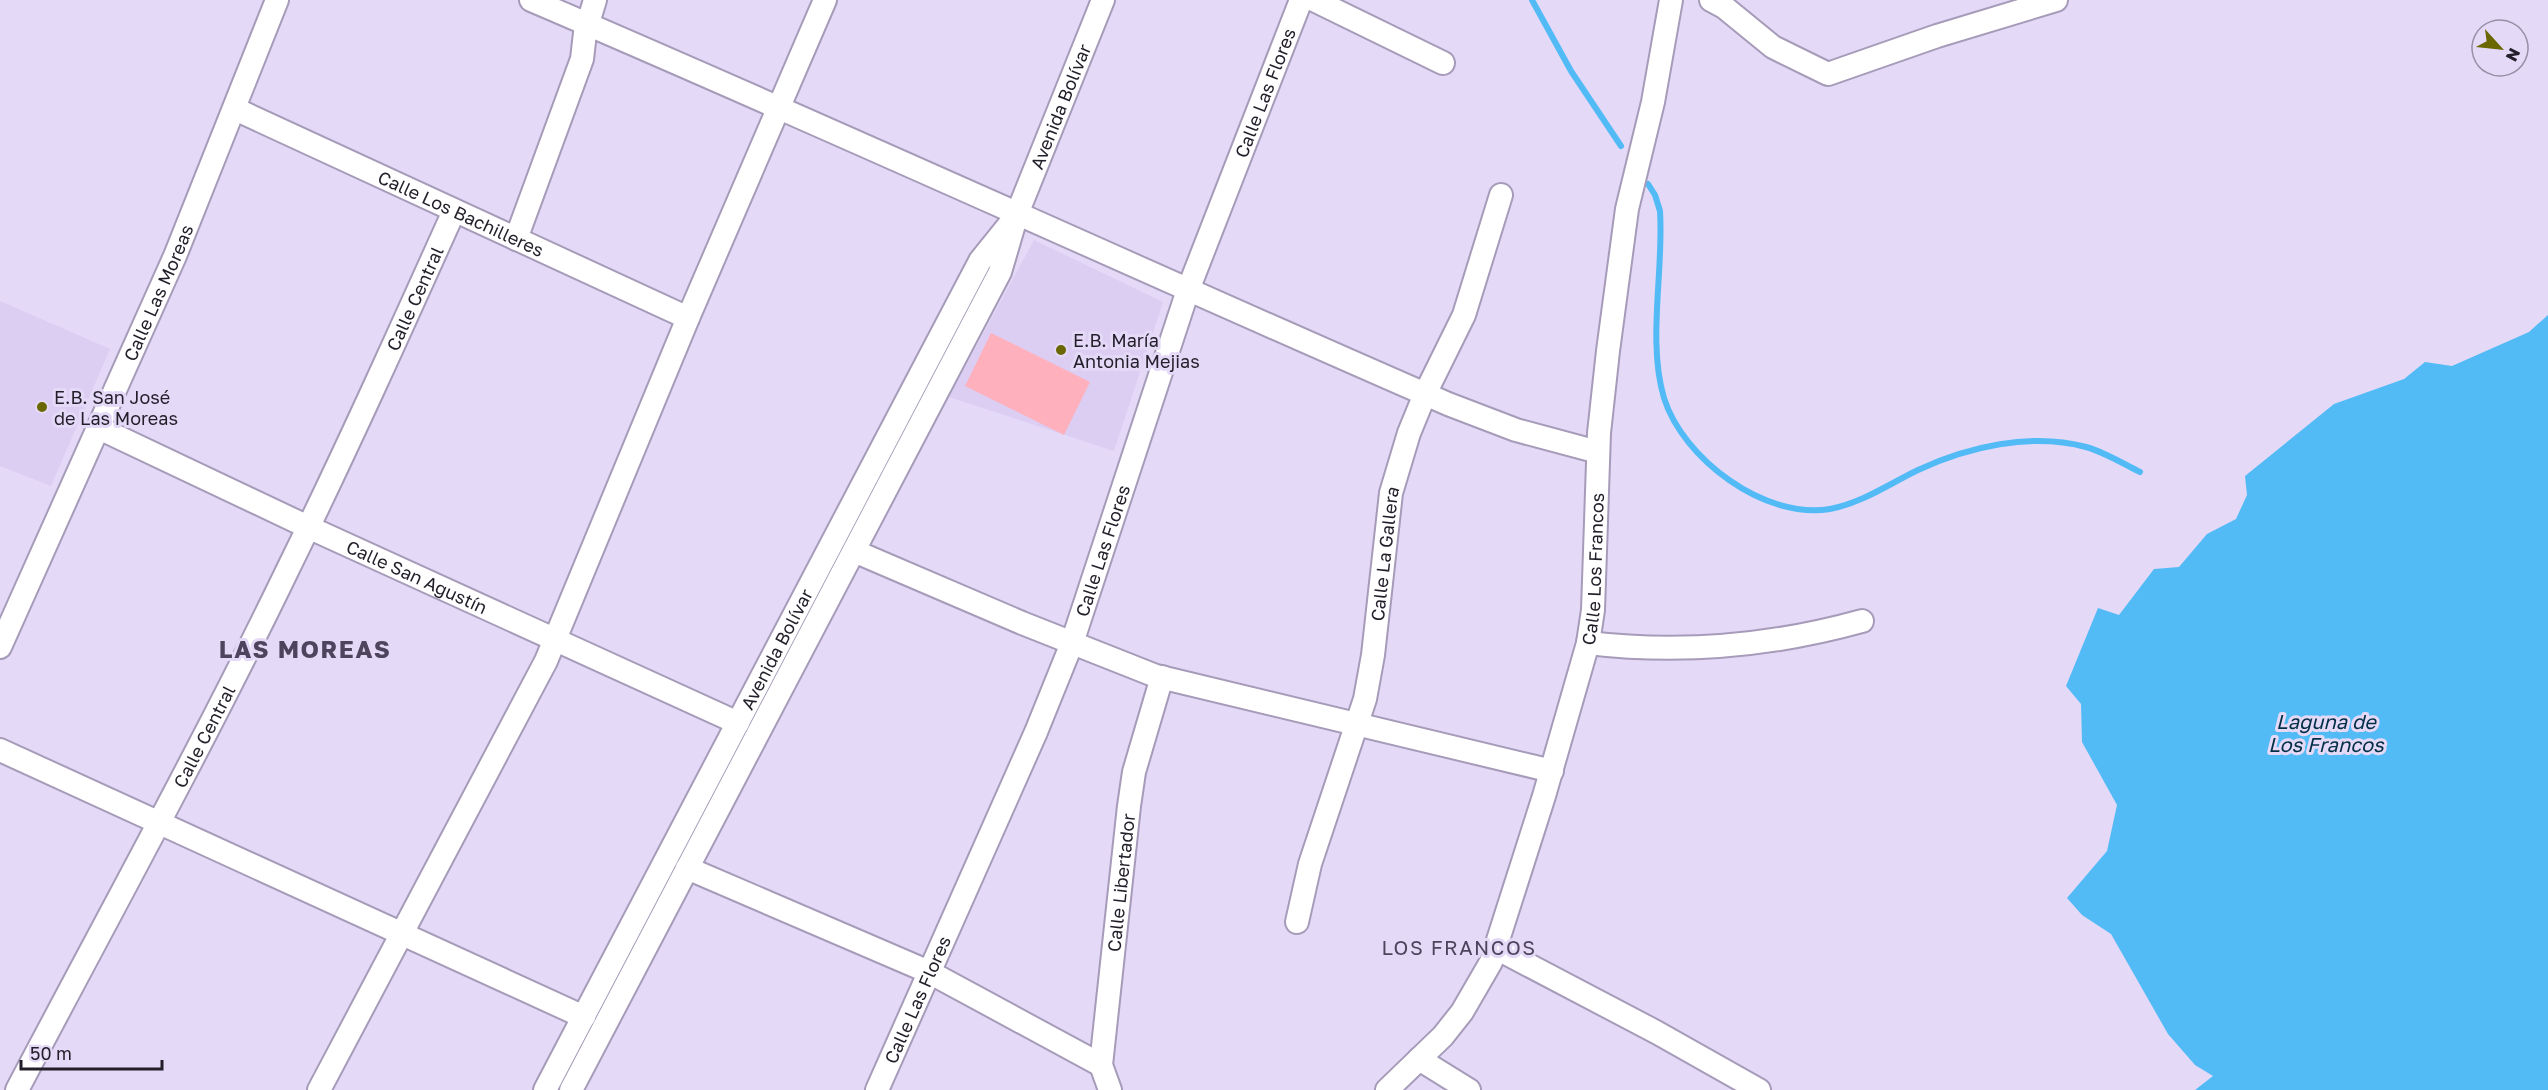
<svg xmlns="http://www.w3.org/2000/svg" width="2548" height="1090" font-family="'Golos Text',sans-serif">
<rect width="100%" height="100%" fill="#e4d9f7"/>
<g fill="#dccef3">
<polygon points="1034,240 1163,302 1114,451 949,397"/>
<polygon points="0,301 110,349 51,486 0,466"/>
</g>
<polygon fill="#feb0bc" points="991,333 1090,382 1064,435 965,386"/>
<polygon fill="#52bbf6" points="2548,315 2548,1090 2195,1090 2213,1076 2195,1065 2168,1034 2111,934 2082,915 2067,898 2107,851 2117,805 2082,742 2081,704 2066,686 2098,608 2119,615 2154,569 2179,567 2207,534 2236,519 2247,495 2245,476 2334,404 2404,379 2425,362 2452,366 2529,332"/>
<g fill="none" stroke-linecap="round" stroke-linejoin="round">
<g stroke="#52bbf6" stroke-width="6">
<polyline points="1532,0 1571,71 1621,146"/>
<path d="M1648,184l7,11 5,16c4,59 -13,130 4,187 19,61 101,122 166,111 32,-6 59,-25 88,-39 49,-23 113,-38 168,-23 18,5 36,16 54,25"/>
</g>
<g stroke="#a69bb8" stroke-width="26">
<g id="street">
<path d="M531,0c307,131 611,271 917,404l68,26 82,22"/>
<polyline points="1314,0 1443,63"/>
<polyline points="1711,0 1724,7 1773,47 1828,74 1937,36 2056,0"/>
<path id="s1" d="M235,109l453,209"/>
<polyline points="516,239 582,59 585,33 595,0"/>
<path id="s2" d="M99,428l209,99 430,196"/>
<polyline points="854,551 1022,623 1156,676 1552,771"/>
<path d="M1588,643c93,11 184,3 274,-22"/>
<path id="s3" d="M0,647l175,-391 102,-256"/>
<polyline points="0,750 584,1017"/>
<polyline points="687,868 929,972 1101,1065"/>
<path id="s4" d="M1297,922l13,-58 55,-165 8,-44 18,-162 18,-60 16,-39 39,-79 37,-120"/>
<polyline points="1496,948 1656,1032 1759,1090"/>
<polyline points="1419,1059 1469,1090"/>
<path id="s5" d="M17,1090c91,-173 186,-345 271,-521 58,-118 112,-238 166,-358"/>
<polyline points="319,1090 546,661 688,318 825,0"/>
<path id="s6" d="M545,1090l435,-829 29,-36"/>
<path id="s7" d="M571,1090l429,-818 17,-58 86,-214"/>
<path id="s8" d="M877,1090l159,-358 36,-89 116,-353 113,-290"/>
<path id="s9" d="M1110,1090l-9,-25 28,-259 5,-34 28,-95"/>
<path id="s10" d="M1387,1090l56,-54 19,-24 29,-50 53,-166 44,-153 5,-33 6,-177 9,-82 19,-142 26,-107 18,-102"/>
</g>
</g>
<use href="#street" stroke="#fff" stroke-width="22"/>
</g>
<g fill="#6a6700" stroke="#e4d9f7" stroke-width="2">
<circle cx="1061" cy="350" r="6"/>
<circle cx="42" cy="407" r="6"/>
</g>
<g text-anchor="middle" dominant-baseline="central" stroke-width="6" stroke-linejoin="round" paint-order="stroke">
<g font-size="18" fill="#231f2a" stroke="#e4d9f7">
<text stroke="none"><textPath href="#s8" startOffset="1071">Calle Las Flores</textPath></text>
<text stroke="none"><textPath href="#s7" startOffset="1100">Avenida Bolívar</textPath></text>
<text stroke="none"><textPath href="#s1" startOffset="249">Calle Los Bachilleres</textPath></text>
<text stroke="none"><textPath href="#s3" startOffset="388">Calle Las Moreas</textPath></text>
<text stroke="none"><textPath href="#s5" startOffset="886">Calle Central</textPath></text>
<text stroke="none"><textPath href="#s8" startOffset="585">Calle Las Flores</textPath></text>
<text stroke="none"><textPath href="#s4" startOffset="380">Calle La Gallera</textPath></text>
<text stroke="none"><textPath href="#s10" startOffset="574">Calle Los Francos</textPath></text>
<text stroke="none"><textPath href="#s2" startOffset="351">Calle San Agustín</textPath></text>
<text stroke="none"><textPath href="#s6" startOffset="498">Avenida Bolívar</textPath></text>
<text stroke="none"><textPath href="#s5" startOffset="400">Calle Central</textPath></text>
<text stroke="none"><textPath href="#s9" startOffset="210">Calle Libertador</textPath></text>
<text stroke="none"><textPath href="#s8" startOffset="99">Calle Las Flores</textPath></text>
</g>
<g font-size="18" fill="#231f2a" stroke="#e4d9f7" text-anchor="start">
<text x="1073" y="340">E.B. María<tspan x="1073" dy="21">Antonia Mejias</tspan></text>
<text x="54" y="397">E.B. San José<tspan x="54" dy="21">de Las Moreas</tspan></text>
</g>
<g font-size="20" font-style="italic" fill="#002e45" stroke="#e4d9f7">
<text x="2326" y="721">Laguna de<tspan x="2326" dy="23">Los Francos</tspan></text>
</g>
<g font-size="20" letter-spacing="1.5" fill="#4e445d" stroke="#e4d9f7">
<text x="1459" y="947">LOS FRANCOS</text>
</g>
<g font-size="24" font-weight="bold" letter-spacing="1.5" fill="#4e445d" stroke="#e4d9f7">
<text x="305" y="648">LAS MOREAS</text>
</g>
</g>
<g transform="translate(2500 48) rotate(117)"><circle r="28" fill="#e4d9f7" stroke="#978fa5" stroke-width="1.5"/>
<path d="M0-4.5L10 22L0 15L-10 22Z" fill="#6a6700"/>
<text y="-9" font-size="16" font-weight="bold" text-anchor="middle" fill="#231f2a">N</text>
</g>
<path d="M21 1060v9h141v-9" fill="none" stroke="#231f2a" stroke-width="3"/>
<text x="30" y="1060" font-size="18" fill="#231f2a" stroke="#e4d9f7" stroke-width="4.5" paint-order="stroke">50 m</text>
</svg>
